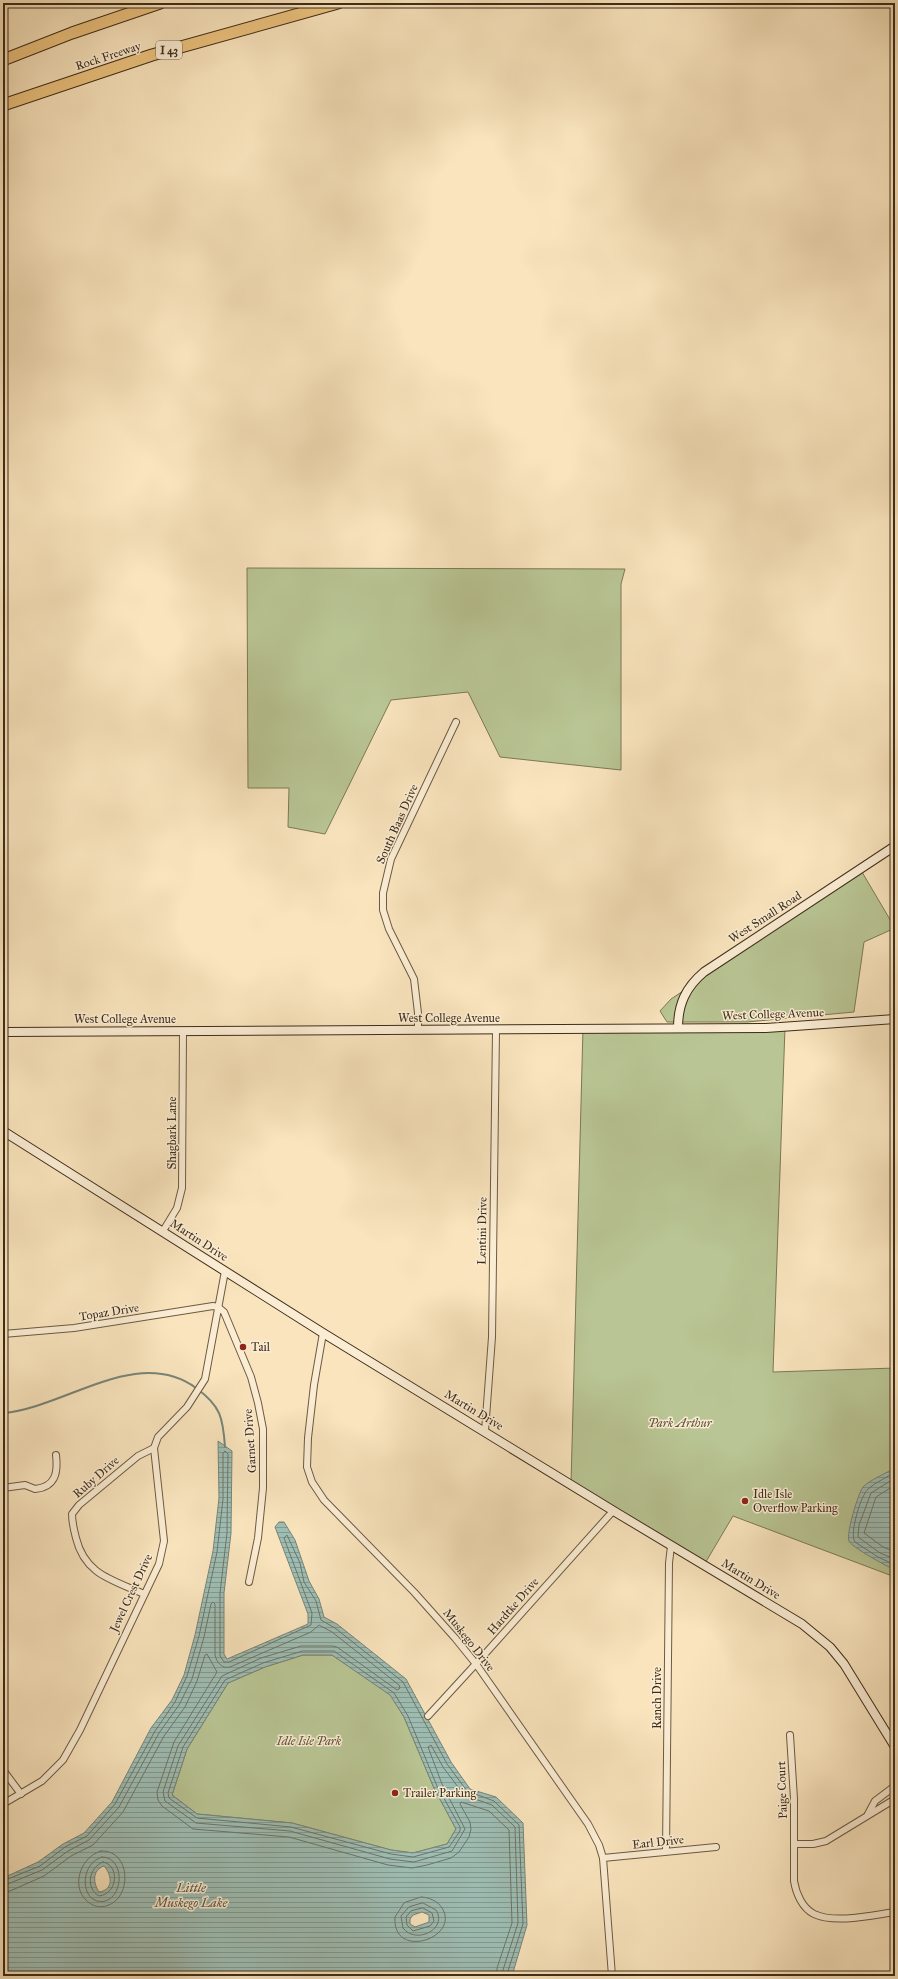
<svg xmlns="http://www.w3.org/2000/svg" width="898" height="1979" font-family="'IM FELL Great Primer',serif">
<defs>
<pattern id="water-rules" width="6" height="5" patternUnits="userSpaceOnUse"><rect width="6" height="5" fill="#9ebeb5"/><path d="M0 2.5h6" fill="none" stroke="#829b92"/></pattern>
</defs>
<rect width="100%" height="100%" fill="#f9e4bd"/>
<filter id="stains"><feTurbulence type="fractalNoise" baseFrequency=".005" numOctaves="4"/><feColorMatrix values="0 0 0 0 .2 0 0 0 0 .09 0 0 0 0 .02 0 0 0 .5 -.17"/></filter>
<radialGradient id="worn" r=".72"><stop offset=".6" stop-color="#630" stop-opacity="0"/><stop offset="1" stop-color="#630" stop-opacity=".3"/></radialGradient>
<g fill="#b9c594" stroke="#7c7856">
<polygon points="247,568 625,569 621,584 621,770 500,757 468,692 391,700 325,834 288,827 289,788 248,788"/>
<polygon points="862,872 895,928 864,942 854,1012 747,1022 667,1022 660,1011 671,999"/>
<polygon points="785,1027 773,1372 895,1368 895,1577 733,1516 704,1565 571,1484 583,1028"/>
<polygon points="303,1655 332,1655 391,1695 404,1717 434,1788 456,1829 447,1844 413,1853 391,1850 292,1823 197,1814 172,1795 187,1749 228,1683 265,1667"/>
</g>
<g fill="url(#water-rules)" stroke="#788477" fill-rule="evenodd">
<path d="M218,1441l14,10 -1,82 -7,60v61l3,5 81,-35v-10l-33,-87 4,-5h5l11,18 14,41 10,18 5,18 13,7 69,55 45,83 19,27 26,8 27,26 4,102 -15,51h-509v-98l35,-16 25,-18 21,-11 28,-31 39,-74 21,-28 12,-25 11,-40 18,-84 6,-53zM303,1655h29l58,40 14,22 30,71 22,41 -9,15 -34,9 -22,-3 -99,-27 -95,-9 -25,-19 15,-46 41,-66 37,-16zM104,1866c8,9 10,24 -5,26 -6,-9 -7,-22 5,-26zM422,1912l7,3v7l-14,5 -5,-3v-5l3,-4z"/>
<path d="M895,1468v101h-1c-5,-1 -44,-23 -45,-28 -3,-8 9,-47 14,-54 5,-6 25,-15 32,-19z"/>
</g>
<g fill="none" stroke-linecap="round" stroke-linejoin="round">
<g stroke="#6e7567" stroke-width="1">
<path d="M895,1472c-9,6 -19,10 -27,17 -7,6 -19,45 -13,53l23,15 17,8"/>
<polyline points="895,1478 871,1493 859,1525 858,1537 880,1553 895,1559"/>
<polyline points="895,1485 876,1497 864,1533 883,1547 895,1552"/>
<polygon points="303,1651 334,1651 394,1693 408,1716 437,1786 460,1827 460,1831 449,1847 413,1857 391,1854 291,1827 197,1818 169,1798 168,1793 183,1747 225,1680 263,1663"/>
<path d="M101,1851c30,-2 32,48 5,55 -5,1 -10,1 -15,-2 -22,-13 -12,-47 10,-53z"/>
<path d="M102,1857c26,0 21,50 -5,44 -17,-5 -16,-38 5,-44z"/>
<path d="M103,1862c17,3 15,32 -4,34 -14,-8 -10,-29 4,-34z"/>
<polyline points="3,1881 40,1866 65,1847 87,1836 115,1804 155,1731 175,1702 187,1676 199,1636 217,1552 223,1499 223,1453 225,1451 228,1454 227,1533 220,1593 220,1656 224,1662 229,1662 311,1625 312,1613 284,1538 287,1535 300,1563 304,1582 316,1601 321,1620 335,1628 403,1682 447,1764 467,1791 494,1801 519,1825 523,1924 508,1971 508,1976"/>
<path d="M3,1886l39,-16 26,-19 21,-11 30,-33 40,-74 20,-28 13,-26 12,-42 7,-33 2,-2 2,2v51c2,8 7,14 15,12l81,-35 8,-7 13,7 67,53 1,3 -3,2 -60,-43 -5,-1h-31l-40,12 -39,18 -44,70 -15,46 2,9 31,22 94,8 100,28 24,3 38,-11 13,-22 -23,-45 -14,-37 3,-2 12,22 21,28 28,10 23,22 3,96 -15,47v6"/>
<polyline points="3,1892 10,1891 44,1876 71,1856 93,1845 123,1812 164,1736 185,1707 197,1681 205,1655 207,1654 217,1672 174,1742 157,1792 158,1800 162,1806 193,1829 289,1837 388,1865 412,1868 427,1865 451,1858 459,1852 469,1837 471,1829 470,1822 460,1804 461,1802 489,1811 509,1830 512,1923 497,1968 497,1976"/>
<path d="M421,1897c7,0 17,4 21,11 19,30 -50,53 -47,9l9,-14z"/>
<path d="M423,1903l13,7c12,19 -20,35 -33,18l-2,-12 8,-9z"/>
<polygon points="423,1908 432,1913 434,1921 430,1926 413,1931 407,1925 406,1917 411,1911"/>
</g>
<path stroke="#788477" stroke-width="2" d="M3,1413c62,-5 134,-68 193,-25 25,18 27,30 29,59"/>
<g stroke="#6d5a42" stroke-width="8">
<g id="street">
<polyline points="418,1030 418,1013 414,979 389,929 383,910 383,893 391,859 456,722"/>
<polyline points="163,1231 177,1208 182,1188 183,1031"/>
<polyline points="323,1333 314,1385 308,1438 307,1467 312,1482 324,1500 414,1592 455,1638 476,1664 588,1824 599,1845 603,1858 612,1976"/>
<polyline points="3,1334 74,1328 213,1306 218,1307 224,1312 251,1377 258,1403 263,1429 263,1488 258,1538 249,1582"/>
<polyline points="485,1431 492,1337 496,1030"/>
<path d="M3,1488l22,-3 10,4c21,-2 23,-17 21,-34"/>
<path d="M144,1594c-31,-14 -59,-19 -68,-56 -2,-8 -4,-15 -4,-24l7,-9 59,-49 16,-8"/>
<polyline points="428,1716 484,1655 613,1511"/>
<path d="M790,1735l4,64v82c2,12 8,27 20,33 21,10 59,1 81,-2"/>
<polyline points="3,1770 21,1794"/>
<polyline points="3,1804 42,1781 63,1760 80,1730 159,1564 164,1541 154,1448 158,1437 187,1407 205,1379 225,1271"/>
<polyline points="868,1814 875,1801 895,1786"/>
<polyline points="795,1844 813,1844 826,1841 895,1799"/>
<polyline points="666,1851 669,1563 671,1546"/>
<polyline points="603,1858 716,1847"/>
</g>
</g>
<g stroke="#3e2c19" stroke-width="10">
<g id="secondary">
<path d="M678,1028c0,-24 8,-41 26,-56l191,-126"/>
<polyline points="3,1032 766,1028 895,1019"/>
<polyline points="3,1131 323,1333 617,1513 802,1624 830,1647 844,1664 895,1747"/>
</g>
</g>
<g stroke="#3e2c19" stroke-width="13">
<g id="highway">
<polyline points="3,60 72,33 160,3"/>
<polyline points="3,105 152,55 338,3"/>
</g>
</g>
<use href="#street" stroke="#fbedd4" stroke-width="6"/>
<use href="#secondary" stroke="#fbedd4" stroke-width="8"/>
<use href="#highway" stroke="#ecc27e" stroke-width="11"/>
</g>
<g fill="#8f2418" stroke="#fbedd4" stroke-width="1.5">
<circle cx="243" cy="1347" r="4"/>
<circle cx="745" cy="1501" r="4"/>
<circle cx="395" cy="1793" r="4"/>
</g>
<g text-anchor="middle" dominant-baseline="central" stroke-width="3" stroke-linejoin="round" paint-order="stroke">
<rect fill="#fbedd4" stroke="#776651" stroke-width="1" x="156" y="41" width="26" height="18" rx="3"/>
<g font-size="11" font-weight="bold" fill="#3e2c19">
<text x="169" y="50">I 43</text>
</g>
<g font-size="12" fill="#3e2c19" stroke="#fbedd4">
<text transform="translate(108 56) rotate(-18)">Rock Freeway</text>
<text transform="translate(397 824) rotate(-66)">South Baas Drive</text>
<text transform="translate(765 917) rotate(-33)">West Small Road</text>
<text transform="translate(773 1014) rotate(-2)">West College Avenue</text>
<text x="449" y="1018">West College Avenue</text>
<text x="125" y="1019">West College Avenue</text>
<text transform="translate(172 1133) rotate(-90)">Shagbark Lane</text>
<text transform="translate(482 1231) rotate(-89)">Lentini Drive</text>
<text transform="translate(199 1240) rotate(33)">Martin Drive</text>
<text transform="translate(109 1312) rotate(-9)">Topaz Drive</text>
<text transform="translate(474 1410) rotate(31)">Martin Drive</text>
<text transform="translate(250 1441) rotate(-94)">Garnet Drive</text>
<text transform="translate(96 1477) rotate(-41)">Ruby Drive</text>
<text transform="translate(751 1579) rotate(31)">Martin Drive</text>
<text transform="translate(131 1593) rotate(-65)">Jewel Crest Drive</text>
<text transform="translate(513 1606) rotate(-49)">Hardtke Drive</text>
<text transform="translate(469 1640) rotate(52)">Muskego Drive</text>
<text transform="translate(657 1698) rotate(-90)">Ranch Drive</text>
<text transform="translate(782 1790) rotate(-92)">Paige Court</text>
<text transform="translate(658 1842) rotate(-6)">Earl Drive</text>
</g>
<g font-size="12" fill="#3e2c19" stroke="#fbedd4" text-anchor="start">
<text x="251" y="1347">Tail</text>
<text x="753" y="1494">Idle Isle<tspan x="753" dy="14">Overflow Parking</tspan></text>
<text x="403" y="1793">Trailer Parking</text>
</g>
<g font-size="12" font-style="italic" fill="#5d5238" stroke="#fbedd4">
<text x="680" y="1423">Park Arthur</text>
<text x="309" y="1741">Idle Isle Park</text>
</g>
<g font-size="13" font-style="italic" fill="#565040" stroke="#fbedd4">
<text x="191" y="1888">Little<tspan x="191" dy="15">Muskego Lake</tspan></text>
</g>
</g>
<rect width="898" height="1979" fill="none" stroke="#f9e4bd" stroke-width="16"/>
<rect x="4" y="4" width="890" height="1971" fill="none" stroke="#3e2c19" stroke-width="2"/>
<rect x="8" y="8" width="882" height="1963" fill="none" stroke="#3e2c19"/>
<rect width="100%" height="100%" filter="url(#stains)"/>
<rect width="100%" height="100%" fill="url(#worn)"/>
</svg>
